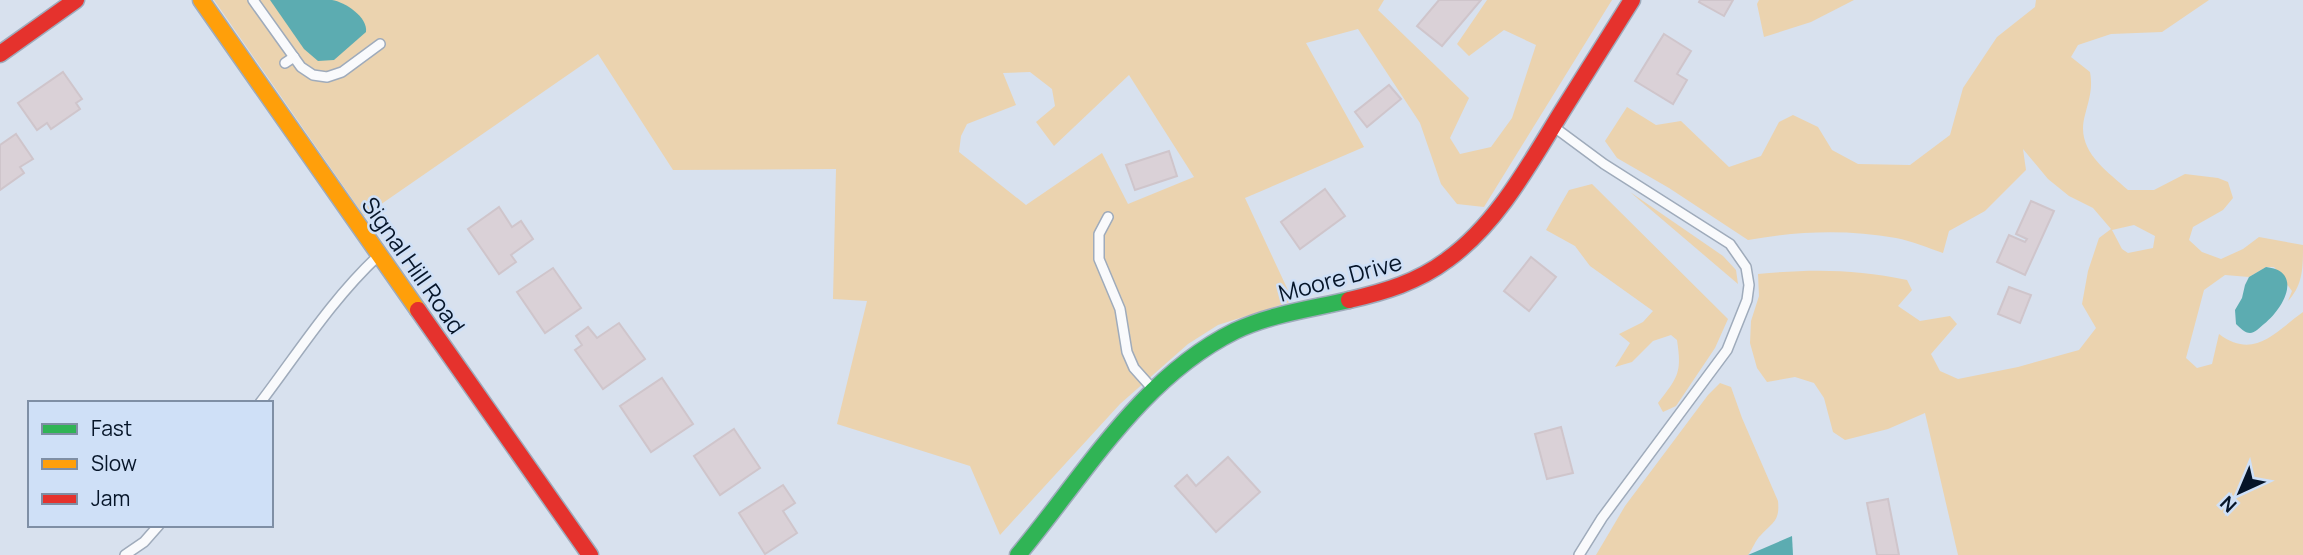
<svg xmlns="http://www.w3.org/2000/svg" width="2303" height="555" font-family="Manrope,sans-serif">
<rect width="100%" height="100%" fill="#d8e1ee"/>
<g fill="#ebd3af" fill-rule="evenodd">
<path d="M214,0h1170l-6,10 91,88 -19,40 10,16 31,-7 21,-29 24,-73 -32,-15 -35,26 -12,-12 30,-44h125l-128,207 -27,-3 -16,-20 -21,-61 -62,-94 -52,14 58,104 -119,51 48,103 -75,24 -30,19 -68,60 -120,131 -30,-69 -133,-42 30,-123 -34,-2 3,-130 -163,1 -75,-116 -234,162zM1030,72l22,17 3,17 -19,16 18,24 75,-71 65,102 -66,27 -26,-51 -76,52 -67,-53 2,-16 6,-12 49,-19 -13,-32z"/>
<polygon points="1759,0 1854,0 1811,22 1764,37 1757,4"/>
<path d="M2036,0h173l-47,32 -51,2 -33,11 -7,12 19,15c3,17 -1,27 -5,43 -10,35 20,54 43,75h26l31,-16 33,4 10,4 5,16 -10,12 -30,17 -4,13 13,12 19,7 22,-10 16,-12 44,8c0,23 0,40 -15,56l4,-10 -18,-24h-8l-17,10 -24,-2 -21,15 -18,68 11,10 15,-4 7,-30c35,26 55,-1 84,-22v243h-345l-33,-142 -37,16 -43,11 -12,-8 -9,-34 -10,-15 -19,-6 -28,5 -10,-14 -7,-25 1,-22 8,-25 -1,-22c53,-5 97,-5 149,6l5,10 -14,16 22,15 30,-5 7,8 -26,30 9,17 18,8 60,-12 61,-17 17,-22 -14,-24 6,-33 11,-33 12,-9 -18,-21 -24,-12 -21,-17 -25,-30 3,21 -41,41 -36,20 -6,22c-15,-5 -31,-12 -47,-15 -49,-9 -99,-7 -148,2l-79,-52 -52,-30 -12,-17 22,-34 29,18 25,-4 48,46 32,-11 18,-34 14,-7 25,12 14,23 26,14 52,1 40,-30 13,-47 34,-51 38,-30zM2134,225l21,11 -2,12 -25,5 -6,-4 -10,-19z"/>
<path d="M1592,184l136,135 -13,29 -39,58 -13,6 -5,-9c20,-26 24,-30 19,-63l-6,-5 -18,6 -21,21 -17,5 15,-24 -11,-9 24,-12 10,-11 -63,-45 -15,-20 -29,-16 23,-40z"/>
<polygon points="1630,192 1723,256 1736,270 1738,284"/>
<path d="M1720,383l11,4 11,31 36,83c2,20 -5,21 -17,34 -6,5 -8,14 -13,20h-152l29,-49 83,-111z"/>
</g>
<g fill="#5cacb1">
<path d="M270,0c19,0 42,0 62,0 13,2 36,17 34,32l-32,28 -16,1 -14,-12z"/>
<path d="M2266,267c37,4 19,40 -2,57 -4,3 -9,9 -14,9 -5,0 -10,-5 -14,-9l-1,-14 7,-12 3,-13 4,-8z"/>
<polygon points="1792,536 1793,555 1748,555"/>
</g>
<g fill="#dad1d7" stroke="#cfc5cb" stroke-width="2">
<polygon points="1439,0 1481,0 1442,46 1417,26"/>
<polygon points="1700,0 1733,0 1724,16 1699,2"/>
<polygon points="1664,34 1691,51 1677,74 1687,80 1673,104 1635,81"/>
<polygon points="63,72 82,99 76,103 80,109 51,129 47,123 37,130 18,103"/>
<polygon points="1389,85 1401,99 1367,127 1355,112"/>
<polygon points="16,134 33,159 20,167 24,173 0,190 0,145"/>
<polygon points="1169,151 1177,176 1135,190 1126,165"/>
<polygon points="1325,189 1345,216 1300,249 1281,222"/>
<polygon points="2031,201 2054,211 2025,275 1997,262 2009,235 2025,242 2027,239 2016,234"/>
<polygon points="499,207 512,227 521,221 533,239 511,255 516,262 499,274 468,229"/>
<polygon points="1531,257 1556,277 1529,311 1504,291"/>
<polygon points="553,268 581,308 545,333 517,292"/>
<polygon points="2009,287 2031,295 2020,323 1998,314"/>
<polygon points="619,323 645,359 603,389 575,350 582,345 576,336 588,327 597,338"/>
<polygon points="662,378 693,424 651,452 620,406"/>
<polygon points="1561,427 1573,473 1547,479 1535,434"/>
<polygon points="734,429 760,468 720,495 694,456"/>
<polygon points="1228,457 1260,492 1216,532 1175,486 1187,475 1196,486"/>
<polygon points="783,485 795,503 783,511 797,533 765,554 739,513"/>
<polygon points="1888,499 1899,555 1877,555 1867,503"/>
</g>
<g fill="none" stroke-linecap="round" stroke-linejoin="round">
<g stroke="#9fabbb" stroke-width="12">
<g id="lane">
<polyline points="253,0 301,67 313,75 327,77 342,72 380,44"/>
<polyline points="285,63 294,57"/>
<polyline points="1554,127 1604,164 1730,244 1746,267 1749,285 1747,300 1727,350 1602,518 1579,555"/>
<polyline points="1108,217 1099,234 1099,259 1120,309 1127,352 1134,368 1151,387"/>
<path d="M260,403c38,-50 72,-104 118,-147"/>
<polyline points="125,555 144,542 159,525"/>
</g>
</g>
<g stroke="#9fabbb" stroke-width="19">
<path id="fast" d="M1018,555c66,-79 122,-177 217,-224 36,-17 76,-22 114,-31"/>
</g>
<g stroke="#9fabbb" stroke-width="19">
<polyline id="slow" points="201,0 418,310"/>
</g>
<g stroke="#9fabbb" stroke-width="19">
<g id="jam">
<polyline points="0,54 76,0"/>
<path d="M1349,300c35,-8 69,-18 98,-40 50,-36 82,-95 114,-147 24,-38 47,-75 71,-113"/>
<polyline points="418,310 590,555"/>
</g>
</g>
<use href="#lane" stroke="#f9fafc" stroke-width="9"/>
<use href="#fast" stroke="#30b455" stroke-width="16"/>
<use href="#slow" stroke="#ff9f0a" stroke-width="16"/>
<use href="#jam" stroke="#e5322d" stroke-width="16"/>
</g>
<g text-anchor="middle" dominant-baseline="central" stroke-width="5" stroke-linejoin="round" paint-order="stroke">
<g font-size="23" fill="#061529" stroke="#cfe0f7">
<text transform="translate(414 265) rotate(55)">Signal Hill Road</text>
<text transform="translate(1340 277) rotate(-15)">Moore Drive</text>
</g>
</g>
<rect x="28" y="401" width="245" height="126" fill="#cfe0f7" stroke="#7f8fa5" stroke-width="2"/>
<rect x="42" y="424" width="35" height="10" fill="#30b455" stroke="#7f8fa5" stroke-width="2"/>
<text x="91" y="436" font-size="21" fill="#061529">Fast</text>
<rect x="42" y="459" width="35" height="10" fill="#ff9f0a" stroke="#7f8fa5" stroke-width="2"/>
<text x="91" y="471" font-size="21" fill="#061529">Slow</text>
<rect x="42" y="494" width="35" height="10" fill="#e5322d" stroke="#7f8fa5" stroke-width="2"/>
<text x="91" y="506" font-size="21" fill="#061529">Jam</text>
<g transform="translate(2240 492) rotate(224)" stroke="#cfe0f7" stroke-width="5" paint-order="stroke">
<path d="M0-5L12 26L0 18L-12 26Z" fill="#061529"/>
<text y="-10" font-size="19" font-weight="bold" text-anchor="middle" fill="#061529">N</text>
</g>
</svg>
